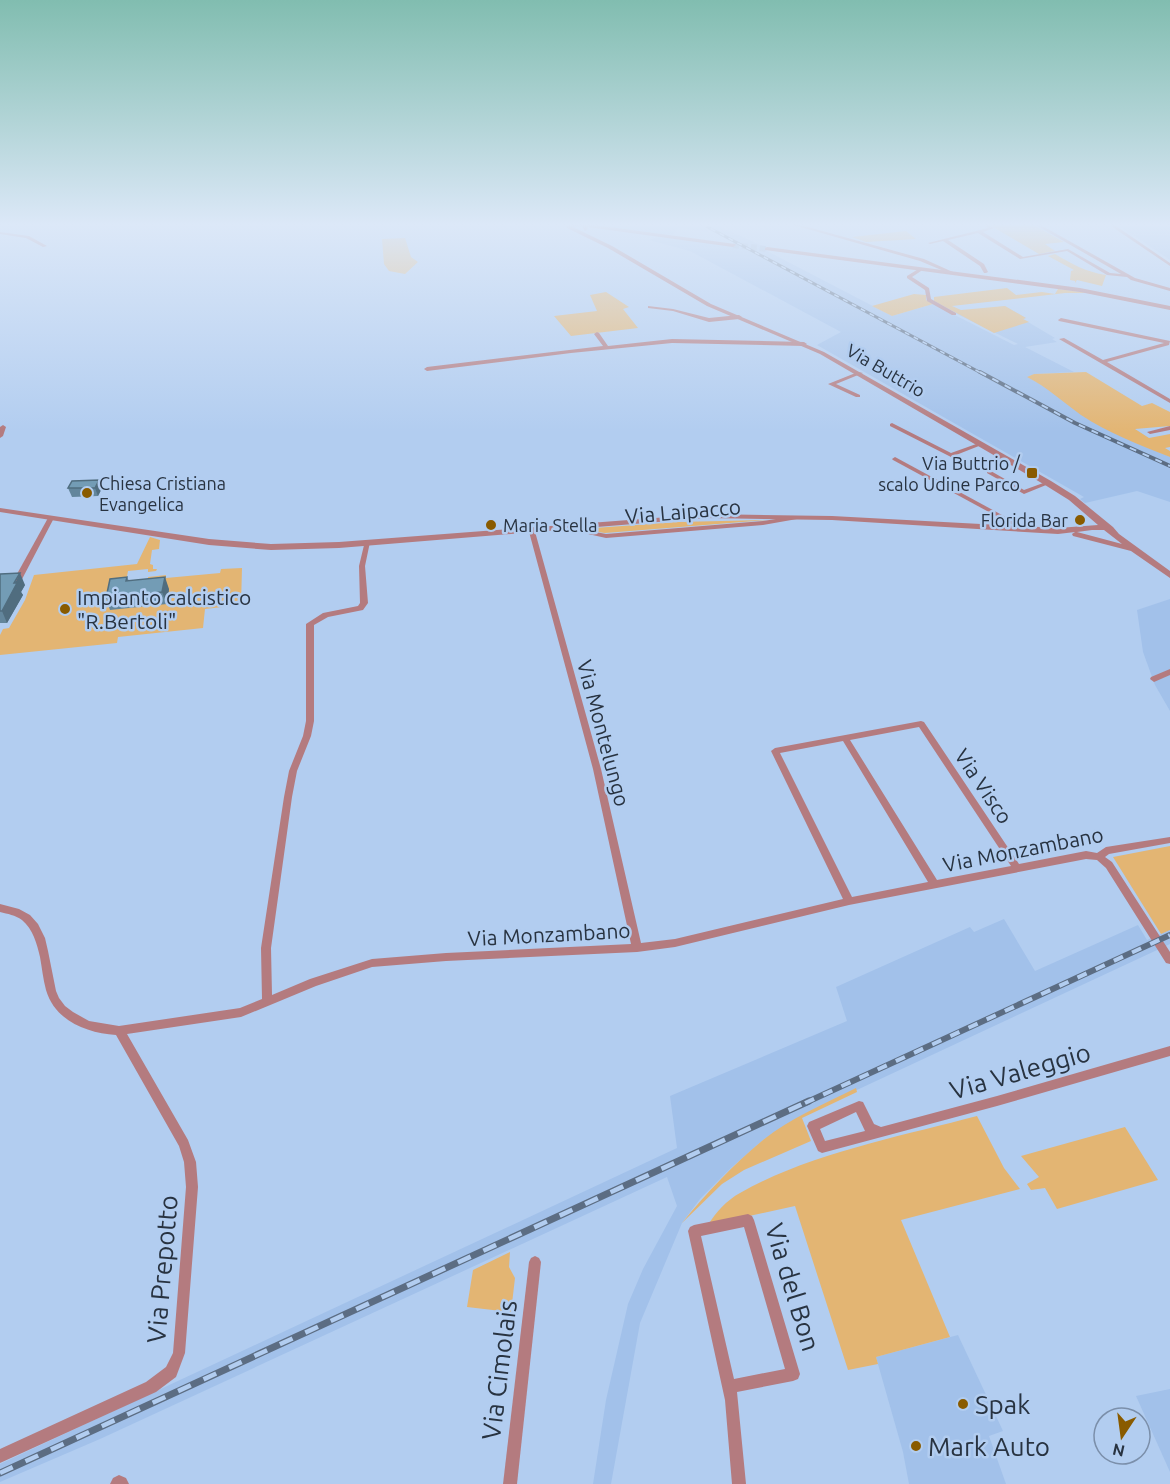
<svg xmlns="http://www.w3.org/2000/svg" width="1170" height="1484" font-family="Ubuntu,sans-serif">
<rect width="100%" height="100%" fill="#b2cdf0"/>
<g fill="#a2c1ea">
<polygon points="714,224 767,248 767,251 892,316 933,304 1014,345 1018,344 955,313 1005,306 1026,318 1023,319 1055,338 1052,339 1057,342 1025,347 1074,372 1034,374 1028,377 1049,389 1081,414 1097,424 1170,457 1170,502 1137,491 1085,503 1080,499 1084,497 817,345 841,332 690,251 649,240 659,237 737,244 710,230 708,232 679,228 672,235 593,225"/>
<polygon points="1115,224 1170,224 1170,260 1135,236"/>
<polygon points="1170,599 1170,711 1155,685 1143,652 1137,610"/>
<polygon points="1004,919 1035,971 1138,925 1147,940 1170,930 1170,944 801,1116 763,1140 731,1168 700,1199 682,1223 640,1323 611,1484 593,1484 606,1400 628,1304 643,1269 677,1206 667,1177 100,1439 0,1482 0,1464 677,1148 670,1096 847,1021 836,987 970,927 974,932"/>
<polygon points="958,1335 1003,1431 989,1436 1006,1484 909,1484 903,1452 876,1357"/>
<polygon points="1170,1389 1170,1472 1136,1396"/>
</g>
<g fill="#e3b573">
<polygon points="988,224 1032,224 1064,242 1045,244 1055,251 1039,254"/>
<polygon points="906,231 916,239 866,242 852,237"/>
<polygon points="405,238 411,257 418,262 405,274 389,271 384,264 382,239"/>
<path d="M1055,254c17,10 31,18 51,21l-4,11 -25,-6 -2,3v-2l-5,-1 1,-9 3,-1 -26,-14z"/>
<polygon points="1007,288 1016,295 1042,292 1055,294 1058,289 1089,293 1065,293 952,306 961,310 1005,306 1026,318 1023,319 1029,322 994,333 934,301 934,297"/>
<polygon points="606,292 629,307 623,309 638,328 571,336 554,316 597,311 590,295"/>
<polygon points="914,294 926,295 926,300 933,304 892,316 872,306"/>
<path d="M1086,372l56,34 10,-3 18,9v14l-35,3 14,9 21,-4v13l-5,1 5,3v6c-30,-12 -62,-24 -89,-42 -18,-13 -34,-28 -54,-38l7,-3z"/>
<polygon points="767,520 605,533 580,529 679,522"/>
<polygon points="150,537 160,540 159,549 152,550 150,564 153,565 153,569 157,569 156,571 148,572 148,569 128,571 126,582 148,581 148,577 166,575 166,578 220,573 221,569 242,568 241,605 205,609 203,628 118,637 117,643 0,655 0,635 3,629 9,628 25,600 34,575 137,564"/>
<polygon points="1170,846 1170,930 1161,934 1113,857"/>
<path d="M856,1088l1,4 -55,26 9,23 -67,29 -22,14 -40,39c24,-30 51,-58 81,-83 28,-22 61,-36 93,-52z"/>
<path d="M977,1116l27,52 16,21 -119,31 49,117 -74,20 2,7 -30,6 -53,-164 -87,19c8,-13 19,-25 32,-32 68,-39 162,-57 237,-77z"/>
<polygon points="1125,1127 1158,1180 1057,1209 1045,1188 1031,1190 1027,1184 1039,1177 1021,1156"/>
<polygon points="510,1252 509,1267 515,1278 511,1312 467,1307 473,1270"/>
</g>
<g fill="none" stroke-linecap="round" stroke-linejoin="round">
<polyline stroke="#96aecd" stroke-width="6" stroke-dasharray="6 3" stroke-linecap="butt" points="733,245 767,249"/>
<g fill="#b47b7f" fill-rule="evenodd">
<polygon points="790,224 797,224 924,259 955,273 951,274 920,261"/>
<polygon points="983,224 988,224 994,228 983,232 1023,257 1068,249 1110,273 1121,274 1034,224 1039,224 1135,278 1170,288 1170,291 1131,280 1127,277 1107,275 1067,251 1020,259 978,233 948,240 984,264 988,272 986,273 984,273 980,266 943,241 930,244 928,243 988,228"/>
<polygon points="1108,224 1113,224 1170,263 1170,266"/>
<polygon points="0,232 29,236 47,246 43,247 26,238 0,234"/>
<polygon points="920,268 924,269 912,277 929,288 931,299 956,313 956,315 952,315 927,301 925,290 907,278 907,276"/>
<polygon points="648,306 673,309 709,318 739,315 742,317 739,319 709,322 673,311 648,308"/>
<polygon points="1061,318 1170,341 1169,345 1107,362 1170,399 1170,403 1059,339 1064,338 1103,360 1164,343 1059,321 1058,320"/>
<polygon points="597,332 599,333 608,346 672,339 804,342 807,344 804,346 672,343 571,353 427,371 424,369 427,367 603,346 594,334"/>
<polygon points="858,372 863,373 836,384 860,395 860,397 856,397 828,384"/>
<polygon points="892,423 951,453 979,443 984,444 951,457 890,426 890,424"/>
<polygon points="3,425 6,427 3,436 0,438 0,427"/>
<polygon points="1170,426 1170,430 1150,434 1147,432"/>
<polygon points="895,457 1026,528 1027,529 1024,531 1022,530 893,460 892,459"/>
<polygon points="989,470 1024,490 1046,482 1048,481 1051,483 1024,494 987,473 987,471"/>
<polygon points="51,516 54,518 20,583 16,585 12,583 48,518"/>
<polygon points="795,516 797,517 797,519 763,525 606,538 570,530 567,525 570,523 572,524 575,528 606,534 763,521"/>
<path d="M531,526l3,2 67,241 40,174 34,-4 168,-40 -72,-148 4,-3 146,-27 3,1 95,142 67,-13 11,2 9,-6 64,-10v6l-61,11 -4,3 7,5 58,90v12l-4,-1 -60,-95 -9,-8 -11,-1 -237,46 -174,42 -38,5 -191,9 -74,6 -56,19 -75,31 -114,17 61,106 8,22 2,25 -13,166 -9,24 -20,15 -156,71v-14l146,-67 20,-15 7,-14 13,-166 -2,-25 -5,-16 -63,-111c-29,-2 -61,-14 -70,-45 -3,-11 -4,-22 -6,-33 -3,-13 -7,-28 -18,-37 -7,-5 -14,-6 -22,-8v-8l19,5 11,6 8,9 7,14 3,13 8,40 3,7 6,8 8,6 16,9 30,5 121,-18 22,-9 -1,-51 23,-151 5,-26 14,-35 3,-15v-97l17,-11 35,-7 2,-3 -1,-37 6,-25 2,-1 3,2 -5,24 3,37 -5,7 -35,7 -14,8v96l-3,15 -14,35 -5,26 -21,151 1,47 38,-16 62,-20 74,-6 185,-9 -38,-175 -65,-241zM919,727l92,139 -74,14 -87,-140zM843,741l85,141 -76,15 -72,-144z"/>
<polygon points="1170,669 1170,675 1154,682 1150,679 1151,677"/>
<path d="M1170,1046v10l-173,50 -175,47 -4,-2 -11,-25 2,-4 50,-21 4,1 11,22 7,3 116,-31zM856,1112l9,19 -40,10 -5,-12z"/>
<path d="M748,1214l4,2 2,4 46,154 -2,5 -5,2 -56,11 9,92h-14l-7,-84 -37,-169 2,-4 4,-2zM744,1227l41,142 -51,10 -33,-143z"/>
<polygon points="535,1256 539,1258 541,1262 517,1484 503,1484 529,1262 531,1258"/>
</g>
<g fill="#b47b7f" fill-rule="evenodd">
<path d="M571,224h17l147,20 1,1 -3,2 -146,-20 1,2 -3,2 -3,-5 -9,1 39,19 99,58 113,48 227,129 24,15 38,31 6,7 51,37v7l-39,-27 -58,-15 -1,-2 3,-2 -17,2 -226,-14 -125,-2 -368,30 -68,2 -62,-5 -209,-33v-4l209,31 62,5 68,-2 368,-28 125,2 226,12 40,-3 -29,-25 -24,-15 -225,-131 -113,-48 -99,-58 -41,-20v-2zM1092,530h12l18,14 -45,-12z"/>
<polygon points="767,247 1080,288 1170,306 1170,310 1080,292 765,250 765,248"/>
<polygon points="119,1475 126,1478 129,1484 110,1484 113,1478"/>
</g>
<g stroke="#5c6d83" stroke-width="3">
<polyline id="rail-far3" points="702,224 983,374"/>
</g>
<g stroke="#5c6d83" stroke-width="4">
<polyline id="rail-far2" points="980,372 1075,423 1170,466"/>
</g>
<g stroke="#5c6d83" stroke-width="6">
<polyline id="rail-far1" points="805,1103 1170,935"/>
</g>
<g stroke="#5c6d83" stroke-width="7">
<polyline id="rail" points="0,1473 809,1101"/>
</g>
<use href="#rail-far3" stroke="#b2cdf0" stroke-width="1.5" stroke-dasharray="5" stroke-linecap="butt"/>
<use href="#rail-far2" stroke="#b2cdf0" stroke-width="2" stroke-dasharray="7" stroke-linecap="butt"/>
<use href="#rail-far1" stroke="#b2cdf0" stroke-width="4" stroke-dasharray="10" stroke-linecap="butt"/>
<use href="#rail" stroke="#b2cdf0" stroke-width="4.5" stroke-dasharray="14" stroke-linecap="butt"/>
</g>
<g fill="#63869c">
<polygon points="99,480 102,488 98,496 72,497 68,488"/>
<polygon points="0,574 25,585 21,592 23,595 7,623 0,623"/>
<polygon points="127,577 129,581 169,589 167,604 110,610 106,598"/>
</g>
<g fill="#506d7f">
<polygon points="99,480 102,488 98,496 95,488"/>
<polygon points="20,573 25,585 21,592 23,595 7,623 2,611"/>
<polygon points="165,577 169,589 167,604 162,592"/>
</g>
<g fill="#739cb5" stroke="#506d7f" stroke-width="1.5">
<polygon points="99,480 95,488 68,488 72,481"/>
<polygon points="20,573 14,583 17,583 2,611 0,611 0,574"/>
<polygon points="127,577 126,581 165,577 162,592 106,598 110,579"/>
</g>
<linearGradient id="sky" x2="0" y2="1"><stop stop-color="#81bdb0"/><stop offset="0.52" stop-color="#dce8f8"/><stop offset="1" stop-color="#dce8f8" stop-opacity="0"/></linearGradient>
<rect width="1170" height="432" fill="url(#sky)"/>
<g fill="#895b00" stroke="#b2cdf0" stroke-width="2">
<rect x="1026" y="467" width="12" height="12" rx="3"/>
<circle cx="87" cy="493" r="6"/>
<circle cx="1080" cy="520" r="6"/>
<circle cx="491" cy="525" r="6"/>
<circle cx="65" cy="609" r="6"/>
<circle cx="963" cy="1404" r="6"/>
<circle cx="916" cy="1446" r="6"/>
</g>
<g text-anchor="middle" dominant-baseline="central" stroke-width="5" stroke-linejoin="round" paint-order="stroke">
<g font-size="18" fill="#283341" stroke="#b2cdf0">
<text transform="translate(886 370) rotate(30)">Via Buttrio</text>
</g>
<g font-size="18" fill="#283341" stroke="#b2cdf0" text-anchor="end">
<text x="1020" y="463">Via Buttrio /<tspan x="1020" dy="21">scalo Udine Parco</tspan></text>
<text x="99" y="483" text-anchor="start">Chiesa Cristiana<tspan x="99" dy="21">Evangelica</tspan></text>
<text x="1068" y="520">Florida Bar</text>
<text x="503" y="525" text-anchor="start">Maria Stella</text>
</g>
<g font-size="21" fill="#283341" stroke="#b2cdf0">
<text transform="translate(683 511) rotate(-5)">Via Laipacco</text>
<text transform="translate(604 733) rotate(75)">Via Montelungo</text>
<text transform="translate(984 786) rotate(56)">Via Visco</text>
<text transform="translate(1023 849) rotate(-11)">Via Monzambano</text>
<text transform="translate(549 934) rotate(-3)">Via Monzambano</text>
</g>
<g font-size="21" fill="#283341" stroke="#b2cdf0" text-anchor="start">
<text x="77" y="597">Impianto calcistico<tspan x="77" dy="24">"R.Bertoli"</tspan></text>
</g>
<g font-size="26" fill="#283341" stroke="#b2cdf0">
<text transform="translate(1020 1071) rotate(-16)">Via Valeggio</text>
<text transform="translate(162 1269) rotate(-85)">Via Prepotto</text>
<text transform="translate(793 1287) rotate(73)">Via del Bon</text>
<text transform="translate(499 1370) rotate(-83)">Via Cimolais</text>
</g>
<g font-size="26" fill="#283341" stroke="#b2cdf0" text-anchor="start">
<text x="975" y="1404">Spak</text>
<text x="928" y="1446">Mark Auto</text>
</g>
</g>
<g transform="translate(1122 1436) rotate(193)"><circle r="28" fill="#b2cdf0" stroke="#7b8faa" stroke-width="1.5"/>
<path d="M0-4.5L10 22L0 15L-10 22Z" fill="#895b00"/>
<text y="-9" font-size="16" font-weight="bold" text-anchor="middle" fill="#283341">N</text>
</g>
</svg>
